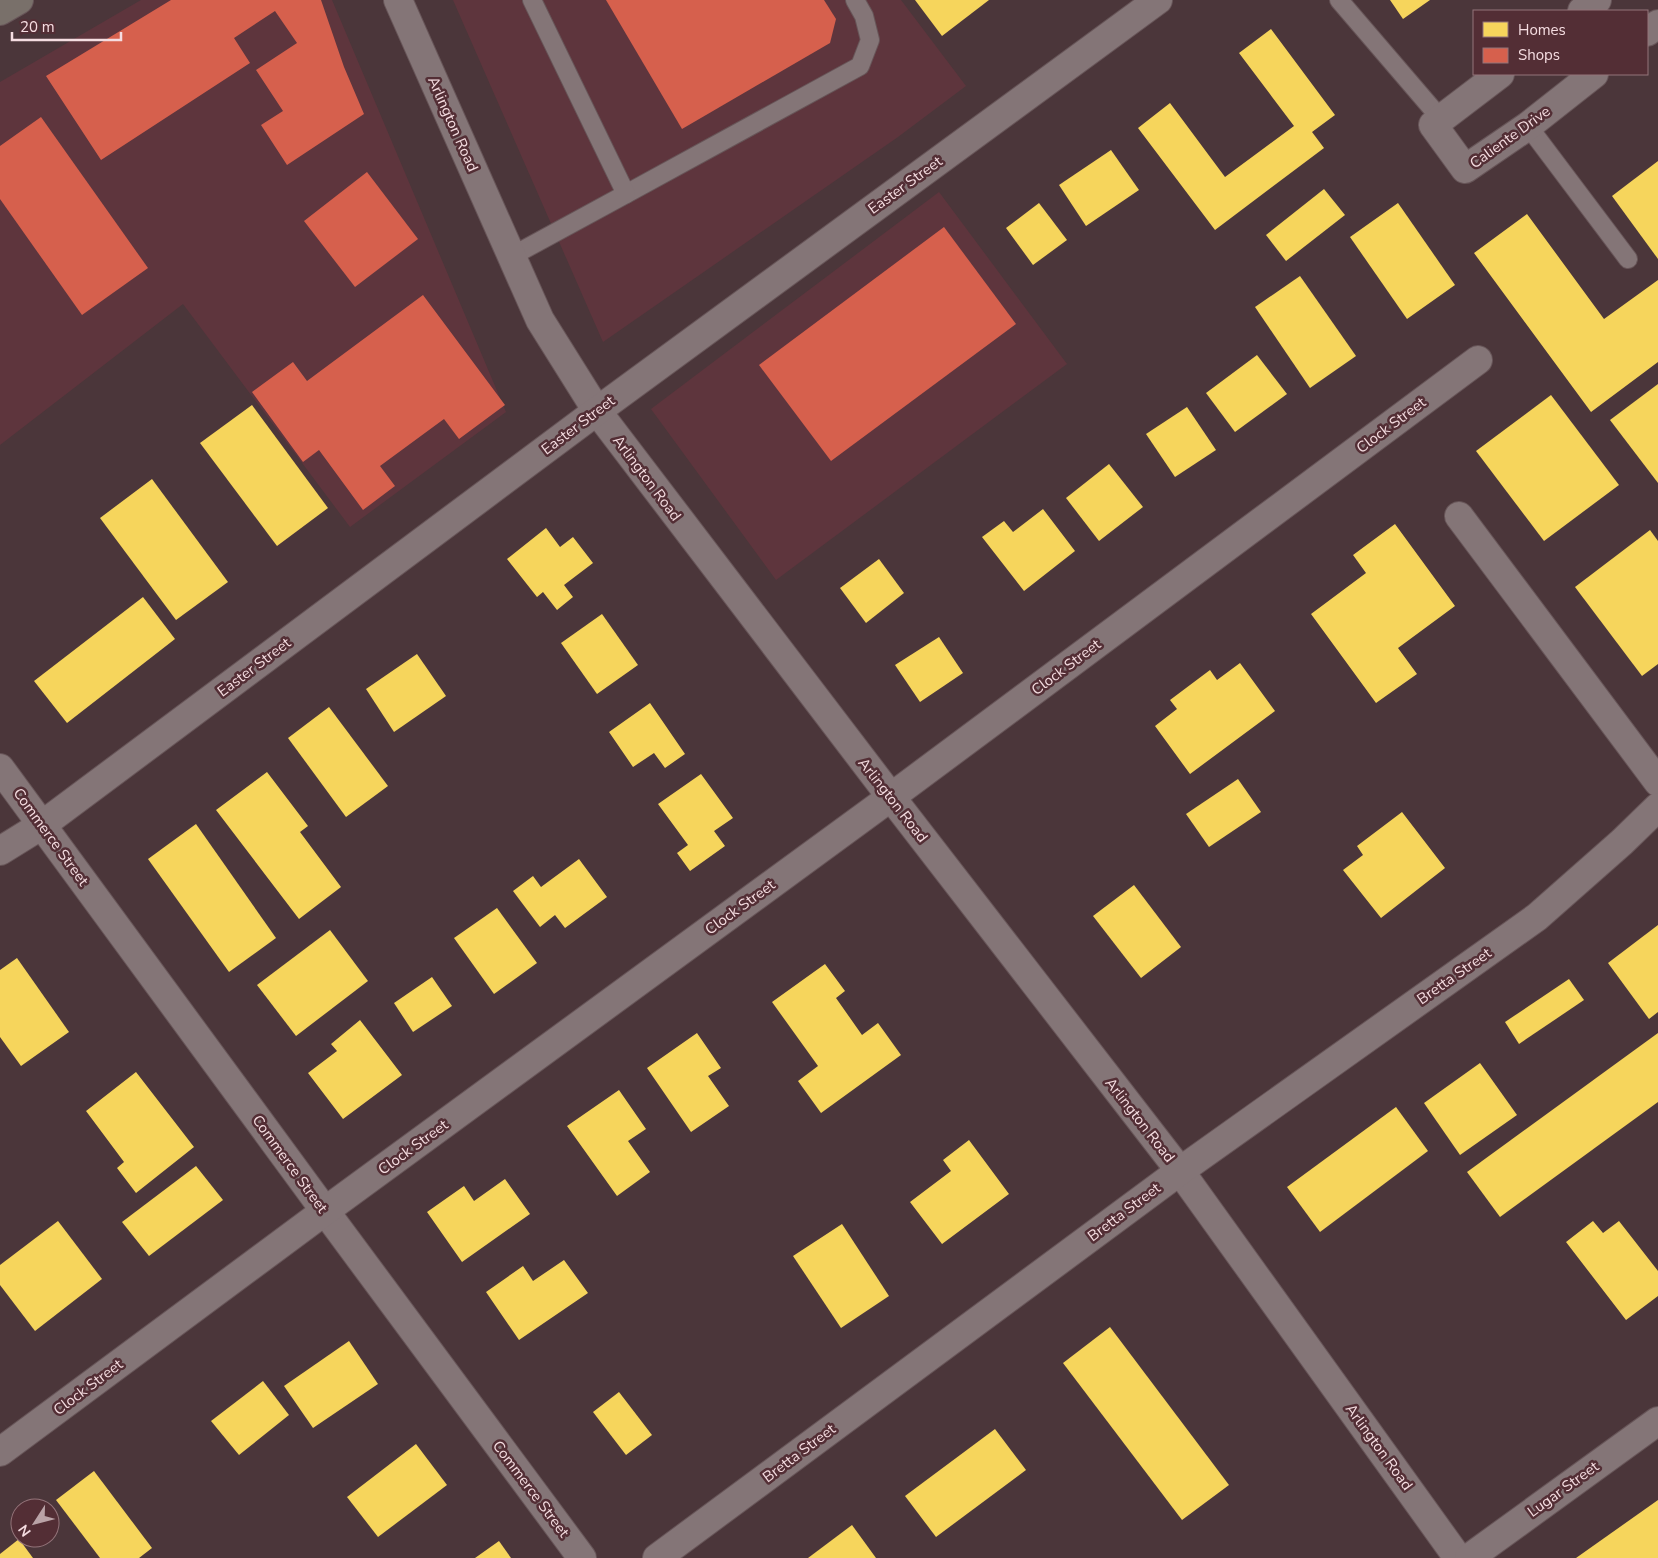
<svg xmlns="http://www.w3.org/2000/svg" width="1658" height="1558" font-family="'Nunito Sans',sans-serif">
<rect width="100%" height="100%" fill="#4b363a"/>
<g fill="#5e353d">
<polygon points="141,0 332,0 506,412 350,527 183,304 0,445 0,82"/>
<polygon points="453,0 901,0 966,86 898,137 603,342"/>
<polygon points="939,192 1067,364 776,580 651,409"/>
</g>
<g fill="#f6d55c">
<polygon points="915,0 989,0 942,36"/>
<polygon points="1390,0 1430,0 1403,19"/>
<polygon points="1271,29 1335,115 1312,132 1324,148 1215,230 1138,128 1170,103 1225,177 1294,126 1239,53"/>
<polygon points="1111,150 1139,190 1086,226 1059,185"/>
<polygon points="1658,161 1658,259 1612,196"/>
<polygon points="1324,189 1345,215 1286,261 1266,235"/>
<polygon points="1039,203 1067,240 1033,265 1006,228"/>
<polygon points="1398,203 1455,285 1407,319 1350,237"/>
<polygon points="1527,214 1604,319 1658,280 1658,362 1591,412 1474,253"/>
<polygon points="1300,276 1356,356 1310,388 1255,307"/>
<polygon points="1257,355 1287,394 1235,432 1206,393"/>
<polygon points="1658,384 1658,483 1610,420"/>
<polygon points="1551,395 1619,485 1544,541 1476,451"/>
<polygon points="252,405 328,508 277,546 200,443"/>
<polygon points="1187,407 1216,450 1175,477 1146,434"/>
<polygon points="1109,464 1143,507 1099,541 1066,498"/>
<polygon points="152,479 228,582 176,620 100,518"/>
<polygon points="1043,509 1075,551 1024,591 982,537 1004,521 1013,532"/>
<polygon points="1395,524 1455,606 1398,648 1417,674 1376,703 1311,614 1366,573 1353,555"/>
<polygon points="546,528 560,547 573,537 593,563 564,585 573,597 557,610 543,592 537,597 507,559"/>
<polygon points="1650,530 1658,541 1658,664 1642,676 1575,587"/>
<polygon points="879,559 904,593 866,623 840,588"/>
<polygon points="143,597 175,639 67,723 34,681"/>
<polygon points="602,614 638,665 597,694 561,643"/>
<polygon points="939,637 963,673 920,702 895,665"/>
<polygon points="417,654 446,696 394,732 366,689"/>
<polygon points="1240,663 1275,711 1190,774 1155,726 1177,709 1170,700 1210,670 1217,680"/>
<polygon points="650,703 685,754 665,768 654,753 633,767 609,732"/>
<polygon points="329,707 388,786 346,817 288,738"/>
<polygon points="267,772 308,826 300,832 341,887 299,919 216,810"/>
<polygon points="701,774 733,818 714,831 725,846 690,871 677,853 688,845 658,804"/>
<polygon points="1238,779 1261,812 1209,847 1186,814"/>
<polygon points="1402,812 1445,868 1381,918 1343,870 1363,855 1357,846"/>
<polygon points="196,824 276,938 229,972 148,859"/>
<polygon points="579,859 607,897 565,928 555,915 540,927 513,891 533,876 541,887"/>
<polygon points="1134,885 1181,947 1141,978 1093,916"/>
<polygon points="497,908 537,963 494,994 454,938"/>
<polygon points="1658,925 1658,1012 1649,1019 1608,963"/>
<polygon points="330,930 368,981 296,1036 257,985"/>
<polygon points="17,958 69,1032 21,1066 0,1037 0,970"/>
<polygon points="825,964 845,991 836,998 862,1035 878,1023 901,1055 821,1113 798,1081 818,1066 772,1002"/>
<polygon points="432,977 452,1006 413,1032 394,1003"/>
<polygon points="1569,979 1584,1000 1519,1044 1505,1022"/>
<polygon points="360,1020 402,1075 343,1119 308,1073 337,1051 331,1044"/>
<polygon points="697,1033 721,1068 708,1076 729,1106 691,1132 647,1068"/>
<polygon points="1658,1033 1658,1102 1500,1217 1467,1172"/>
<polygon points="1480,1063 1517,1115 1460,1155 1424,1103"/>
<polygon points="136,1072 194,1147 136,1193 117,1168 124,1162 86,1111"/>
<polygon points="619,1090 646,1129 628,1141 650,1172 617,1196 567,1126"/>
<polygon points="1396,1107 1428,1151 1320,1232 1287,1187"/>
<polygon points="969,1140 1009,1194 942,1244 910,1202 951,1171 943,1160"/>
<polygon points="196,1166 223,1200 149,1256 122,1222"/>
<polygon points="505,1179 530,1214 462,1262 427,1212 464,1186 474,1201"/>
<polygon points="58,1221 102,1279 35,1331 0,1285 0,1265"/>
<polygon points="1593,1221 1603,1233 1619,1221 1658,1271 1658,1296 1626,1320 1566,1242"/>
<polygon points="842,1224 889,1296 841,1328 793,1256"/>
<polygon points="564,1260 588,1293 519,1340 486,1292 523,1266 533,1281"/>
<polygon points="1110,1327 1229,1485 1182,1520 1063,1363"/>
<polygon points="349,1341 378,1384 313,1428 284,1386"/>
<polygon points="263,1381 289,1415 239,1455 211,1421"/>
<polygon points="619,1392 652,1435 626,1455 593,1412"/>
<polygon points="995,1429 1026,1470 936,1537 905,1496"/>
<polygon points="416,1444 447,1485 378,1537 347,1497"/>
<polygon points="94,1471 152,1548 139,1558 100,1558 56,1500"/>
<polygon points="1658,1500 1658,1558 1576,1558"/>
<polygon points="852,1525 876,1558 808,1558"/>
<polygon points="19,1539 33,1558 0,1558 0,1554"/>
<polygon points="499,1541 511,1558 475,1558"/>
</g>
<g fill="#d6604d">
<polygon points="171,0 321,0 344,67 364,114 287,165 261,125 283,111 256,70 297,43 275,11 234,38 250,63 101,160 46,76"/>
<polygon points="606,0 824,0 836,19 830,43 682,129"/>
<polygon points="41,117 148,268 82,315 0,199 0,146"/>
<polygon points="367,172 418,239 355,287 304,221"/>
<polygon points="944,227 1016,324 831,461 759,365"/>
<polygon points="423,295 505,405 459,439 444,419 380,466 395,486 363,510 319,450 303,462 252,392 293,362 307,381"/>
</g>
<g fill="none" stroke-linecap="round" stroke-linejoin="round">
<g stroke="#675558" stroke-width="20">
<g id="lane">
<polyline points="1339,0 1441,119"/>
<polyline points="1528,126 1628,259"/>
<polyline points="626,194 860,66 870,40 864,16 855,0"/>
<polyline points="512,256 626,194 532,0"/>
</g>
</g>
<g stroke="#675558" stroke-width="30">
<g id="street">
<polyline points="398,0 540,320 597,411 891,797 1180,1171 1458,1558"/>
<polyline points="1582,11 1597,0"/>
<polyline points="1647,32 1658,24"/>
<polyline points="1500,74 1433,125 1465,169 1528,126 1594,74"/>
<polyline points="1459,516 1658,782"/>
<polyline points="0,768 325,1211 582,1558"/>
<polyline points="0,851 42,825 597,411 1158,0"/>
<polyline points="0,1452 325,1211 891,797 1478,360"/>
<polyline points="657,1558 1180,1171 1537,917 1622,842 1658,807"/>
<polyline points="1469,1558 1658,1421"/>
</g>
</g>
<g stroke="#675558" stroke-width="30">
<polyline id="primary" points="0,11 19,0"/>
</g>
<use href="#lane" stroke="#847577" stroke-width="18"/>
<use href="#street" stroke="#847577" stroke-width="28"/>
<use href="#primary" stroke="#79706a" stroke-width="28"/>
</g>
<g text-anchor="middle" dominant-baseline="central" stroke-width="5" stroke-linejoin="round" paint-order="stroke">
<g font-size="15" fill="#f5dde1" stroke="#532e35">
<text transform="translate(453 124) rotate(66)">Arlington Road</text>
<text transform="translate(1510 137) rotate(-36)">Caliente Drive</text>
<text transform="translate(905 185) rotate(-36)">Easter Street</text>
<text transform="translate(578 425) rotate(-37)">Easter Street</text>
<text transform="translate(1391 425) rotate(-37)">Clock Street</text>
<text transform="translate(647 478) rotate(53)">Arlington Road</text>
<text transform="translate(254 667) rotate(-37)">Easter Street</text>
<text transform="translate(1066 667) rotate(-37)">Clock Street</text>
<text transform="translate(893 800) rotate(52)">Arlington Road</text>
<text transform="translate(51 837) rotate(54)">Commerce Street</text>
<text transform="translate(740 907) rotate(-36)">Clock Street</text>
<text transform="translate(1454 976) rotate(-35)">Bretta Street</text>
<text transform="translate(1140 1120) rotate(52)">Arlington Road</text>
<text transform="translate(413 1147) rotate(-36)">Clock Street</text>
<text transform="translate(290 1164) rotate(54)">Commerce Street</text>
<text transform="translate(1124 1212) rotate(-37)">Bretta Street</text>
<text transform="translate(88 1387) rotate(-37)">Clock Street</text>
<text transform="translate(1379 1447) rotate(54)">Arlington Road</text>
<text transform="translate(799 1453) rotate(-37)">Bretta Street</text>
<text transform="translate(531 1489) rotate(53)">Commerce Street</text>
<text transform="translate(1563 1489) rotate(-36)">Lugar Street</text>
</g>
</g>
<rect x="1473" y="10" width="175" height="65" fill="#532e35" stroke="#94747a"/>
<rect x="1483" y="22" width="25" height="15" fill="#f6d55c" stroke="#94747a"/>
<text x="1518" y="35" font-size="15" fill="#f5dde1">Homes</text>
<rect x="1483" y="48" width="25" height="15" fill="#d6604d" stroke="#94747a"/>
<text x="1518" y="60" font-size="15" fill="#f5dde1">Shops</text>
<g transform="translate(35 1523) rotate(234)"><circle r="24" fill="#532e35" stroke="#94747a"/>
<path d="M0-4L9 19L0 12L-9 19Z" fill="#baa3a7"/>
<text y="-8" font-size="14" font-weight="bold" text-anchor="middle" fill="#f5dde1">N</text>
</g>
<path d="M12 32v8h109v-8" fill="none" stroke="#f5dde1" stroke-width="2.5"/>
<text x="20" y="32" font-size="15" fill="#f5dde1" stroke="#532e35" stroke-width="4" paint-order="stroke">20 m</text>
</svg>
